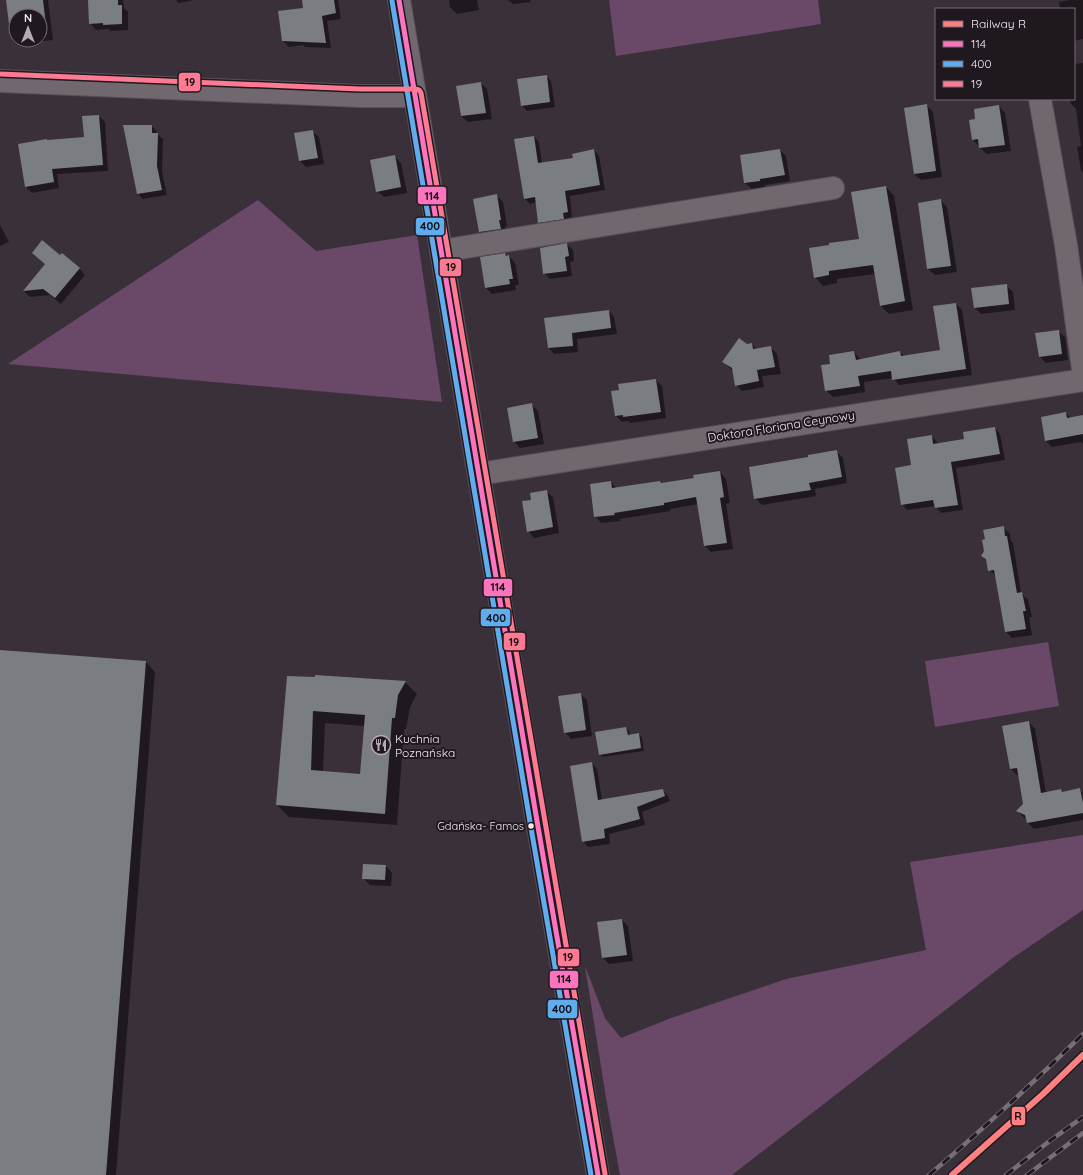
<svg xmlns="http://www.w3.org/2000/svg" width="1083" height="1175" font-family="Quicksand,sans-serif">
<rect width="100%" height="100%" fill="#3a303a"/>
<g fill="#6a4868">
<polygon points="609,0 818,0 821,24 616,56"/>
<polygon points="258,200 316,251 417,235 442,402 8,364"/>
<polygon points="1048,642 1059,706 935,727 925,661"/>
<polygon points="1083,835 1083,910 1014,957 732,1175 620,1175 606,1098 585,966 605,1018 621,1038 671,1018 786,979 926,950 910,862"/>
</g>
<g fill="#0007" fill-rule="evenodd">
<polygon points="7,0 48,0 53,40 25,43 20,40 40,40 40,16 16,16 16,37 11,32"/>
<polygon points="89,0 123,0 124,8 128,12 128,30 110,31 109,29 96,30 90,23"/>
<polygon points="176,0 194,0 179,3"/>
<polygon points="303,0 338,0 341,19 327,21 331,48 305,47 303,45 289,47 283,41 304,9"/>
<polygon points="449,0 477,0 479,10 457,14 450,7"/>
<polygon points="508,0 530,0 531,2 513,4"/>
<polygon points="1070,0 1083,0 1083,39 1074,41 1074,9 1060,9 1059,2"/>
<polygon points="1083,63 1083,173 1081,170 1077,147 1081,146 1076,109 1071,104 1070,99 1074,99 1074,64"/>
<polygon points="546,76 551,81 555,107 527,111 522,106 518,80"/>
<polygon points="481,83 487,89 492,119 468,122 461,116 457,86"/>
<polygon points="926,105 933,112 942,177 921,180 914,174"/>
<polygon points="999,106 1005,113 1011,151 987,154 980,148 980,146 979,146 973,140 976,120"/>
<polygon points="99,116 105,122 108,171 57,174 59,188 32,193 26,187 19,144 85,138"/>
<polygon points="125,126 152,126 157,132 157,134 163,139 162,172 167,195 143,199 138,194"/>
<polygon points="312,131 319,137 324,164 306,167 300,161"/>
<polygon points="534,137 539,142 542,164 574,159 594,150 599,156 605,190 570,196 572,217 568,218 568,224 545,227 539,222 537,202 530,204 524,198"/>
<polygon points="780,150 786,156 790,181 765,185 766,187 752,189 745,183"/>
<polygon points="395,157 401,163 407,193 384,197 377,191"/>
<polygon points="886,187 894,196 913,310 889,314 880,305 875,274 837,279 837,283 823,286 815,277 860,239"/>
<polygon points="496,195 503,202 507,226 505,226 507,235 486,238 480,232"/>
<polygon points="940,200 947,207 957,272 935,275 928,269"/>
<polygon points="0,225 9,242 0,246"/>
<polygon points="567,244 573,250 574,261 570,262 572,276 550,279 544,273"/>
<polygon points="505,254 507,257 509,256 515,263 519,285 515,285 516,290 492,294 486,288 481,258"/>
<polygon points="60,256 79,268 85,275 61,304 50,295 30,297 24,291 45,264"/>
<polygon points="1006,285 1013,292 1015,310 981,314 975,308 973,289"/>
<polygon points="956,304 962,310 972,375 899,385 893,378 864,382 865,392 833,397 826,390 831,365 854,352 861,360 900,352 904,356 941,351"/>
<polygon points="609,311 614,317 617,334 577,339 578,352 554,354 549,348 545,319"/>
<polygon points="1058,331 1065,337 1068,360 1046,363 1040,357 1036,334"/>
<polygon points="752,344 757,350 771,348 777,354 781,374 762,376 764,387 742,391 736,385 733,371 724,362 747,345"/>
<polygon points="656,380 662,386 666,418 630,423 629,421 622,422 616,416"/>
<polygon points="532,405 538,411 544,444 520,448 514,442"/>
<polygon points="1066,413 1071,418 1083,416 1083,444 1081,442 1052,447 1046,441"/>
<polygon points="995,428 1000,434 1005,460 956,468 963,510 941,513 935,506 907,510 902,504 912,466 932,436 937,442 938,444 966,440"/>
<polygon points="837,452 843,458 847,483 815,489 816,496 762,505 755,498"/>
<polygon points="720,472 726,479 730,503 726,504 733,549 711,552 705,546 698,504 670,509 670,511 620,519 620,521 601,523 595,516 611,482 617,489 660,482 662,484 695,479"/>
<polygon points="546,491 553,497 559,533 534,538 528,531 533,501"/>
<polygon points="1003,527 1010,534 1011,541 1013,543 1021,593 1028,600 1032,617 1029,617 1032,635 1012,638 1006,632 996,576 989,570 987,560 982,555"/>
<polygon points="0,651 146,662 155,672 116,1175 0,1175"/>
<path d="M288,677l117,5 12,12 -7,13 -4,22h-2l-7,96 -108,-8 -12,-12zM325,723l40,3 -4,50 -38,-4z"/>
<polygon points="580,694 587,700 592,736 571,739 565,732"/>
<polygon points="1029,722 1035,729 1046,793 1061,790 1063,792 1080,789 1083,793 1083,820 1034,829 1028,823 1027,819 1024,818 1018,811 1024,804 1019,775 1017,775 1011,769"/>
<polygon points="626,728 629,731 630,735 639,734 642,737 644,751 602,757 600,754"/>
<polygon points="592,763 597,769 602,800 663,790 668,796 670,801 642,812 645,825 609,834 610,844 588,847 583,842"/>
<polygon points="386,866 392,873 391,886 370,885 363,878"/>
<polygon points="622,920 628,926 633,961 609,964 603,958"/>
</g>
<g fill="#7a7d81" fill-rule="evenodd">
<polygon points="6,0 43,0 47,34 40,35 40,16 16,16 16,36 10,32"/>
<polygon points="88,0 118,0 118,5 122,5 122,24 103,25 103,23 89,24"/>
<polygon points="302,0 334,0 336,13 322,16 326,43 282,41 278,11 303,8"/>
<polygon points="547,75 550,102 521,106 517,79"/>
<polygon points="481,82 486,113 461,116 456,86"/>
<polygon points="927,104 936,171 914,174 904,108"/>
<polygon points="999,105 1005,145 979,148 978,139 972,140 969,120 975,119 974,109"/>
<polygon points="99,115 103,165 52,169 54,182 25,187 18,144 47,139 47,140 84,137 82,116"/>
<polygon points="123,125 152,125 152,133 158,133 157,166 162,190 137,194"/>
<polygon points="313,130 318,158 299,161 294,133"/>
<polygon points="534,136 538,163 573,158 572,154 594,149 600,185 565,191 568,212 563,213 564,219 538,223 535,197 524,199 514,139"/>
<polygon points="780,149 785,175 760,179 760,181 744,183 740,155"/>
<polygon points="395,155 401,187 376,192 370,160"/>
<polygon points="886,186 905,301 880,306 873,265 829,271 829,275 814,278 809,248 829,245 829,243 859,239 851,192"/>
<polygon points="497,194 501,220 499,220 501,229 479,232 473,199"/>
<polygon points="941,199 951,266 927,269 918,203"/>
<polygon points="42,240 60,255 62,253 80,268 55,298 43,289 23,291 45,264 32,253"/>
<polygon points="567,243 569,256 565,257 567,271 543,274 540,248"/>
<polygon points="505,253 506,256 509,255 513,279 509,279 510,284 485,288 480,257"/>
<polygon points="1007,284 1009,304 974,308 971,288"/>
<polygon points="956,303 966,369 892,380 891,371 858,376 860,386 825,391 821,365 830,364 829,355 854,351 856,360 900,351 901,356 940,350 933,306"/>
<polygon points="609,310 611,328 572,333 573,346 548,348 544,318"/>
<polygon points="1059,330 1062,354 1039,357 1035,333"/>
<polygon points="739,338 747,344 752,343 753,349 771,346 775,367 757,370 759,381 735,386 732,368 722,362"/>
<polygon points="656,379 661,412 623,417 623,415 615,416 611,391 619,390 618,384"/>
<polygon points="532,403 538,438 513,442 507,408"/>
<polygon points="1066,412 1067,418 1083,415 1083,434 1045,441 1041,417"/>
<polygon points="995,427 1000,454 951,462 958,505 935,508 933,500 901,505 895,468 911,465 907,439 932,435 933,444 964,439 963,432"/>
<polygon points="837,450 842,477 809,483 811,490 754,499 749,467 808,457 808,455"/>
<polygon points="720,471 724,497 720,498 727,543 704,546 696,497 664,503 664,505 614,513 615,515 594,517 590,484 611,481 612,488 660,481 661,483 694,478 693,475"/>
<polygon points="547,490 553,527 527,532 522,501 531,500 530,493"/>
<polygon points="1004,526 1005,536 1007,536 1017,593 1022,592 1026,611 1023,611 1026,629 1005,632 994,570 988,571 986,559 981,556 984,551 982,540 985,539 983,530"/>
<polygon points="0,650 146,661 106,1175 0,1175"/>
<path d="M315,675l91,6 -8,14 -3,23h-3l-7,96 -109,-9 11,-129 28,1zM313,711l52,4 -5,59 -49,-4z"/>
<polygon points="581,693 586,730 564,733 558,696"/>
<polygon points="1029,721 1041,793 1061,789 1062,792 1080,788 1083,803 1083,813 1027,823 1025,815 1016,811 1023,804 1017,768 1010,769 1002,726"/>
<polygon points="626,727 628,735 639,733 641,748 599,755 595,732"/>
<polygon points="592,762 598,800 663,789 665,796 637,807 640,819 604,829 605,838 582,842 570,766"/>
<polygon points="363,864 386,865 385,880 362,879"/>
<polygon points="622,919 627,955 602,958 597,922"/>
</g>
<g fill="none" stroke-linecap="round" stroke-linejoin="round">
<g stroke="#584f57" stroke-width="24">
<g id="minor">
<polyline points="1040,99 1066,245 1083,369"/>
<polyline points="441,251 833,188"/>
<polyline points="479,474 1083,380"/>
</g>
</g>
<g stroke="#584f57" stroke-width="24">
<polyline id="tertiary" points="0,81 360,96 415,96"/>
</g>
<g stroke="#584f57" stroke-width="24">
<polyline id="secondary" points="399,0 537,821 598,1175"/>
</g>
<use href="#minor" stroke="#70676f" stroke-width="22"/>
<use href="#tertiary" stroke="#70676f" stroke-width="22"/>
<use href="#secondary" stroke="#70676f" stroke-width="22"/>
<g stroke="#766f76" stroke-width="4.5">
<g id="rail">
<path d="M929,1175c53,-45 104,-92 154,-141"/>
<polyline points="1006,1175 1051,1140 1083,1117"/>
<polyline points="1027,1175 1083,1133"/>
</g>
</g>
<use href="#rail" stroke="#20181f" stroke-width="3" stroke-dasharray="9" stroke-linecap="butt"/>
<g stroke="#20181f" stroke-width="8">
<polyline id="bus-1" points="399,0 537,821 598,1175"/>
</g>
<g stroke="#20181f" stroke-width="8">
<polyline id="bus-2" points="392,1 530,822 591,1175"/>
</g>
<g stroke="#20181f" stroke-width="8">
<polyline id="bus-3" points="0,74 360,89 415,89 419,90 421,93 605,1174"/>
</g>
<use href="#bus-1" stroke="#fc73be" stroke-width="5"/>
<use href="#bus-2" stroke="#60acee" stroke-width="5"/>
<use href="#bus-3" stroke="#fe7a93" stroke-width="5"/>
<g stroke="#20181f" stroke-width="9">
<polyline id="rail-1" points="952,1175 1043,1094 1083,1055"/>
</g>
<use href="#rail-1" stroke="#ff8080" stroke-width="6"/>
</g>
<defs>
<g id="restaurant-ring" transform="scale(1)"><circle r="9.5" fill="#20181f" stroke="#b4a9b4" stroke-width="1.5"/><path d="M-5-6h1v4h1v-4h1v4h1v-4h1v5L-1.5 .5V6h-2V.5L-5-1ZM5-6V6H3V1.5H1.5Q1.5-4 5-6Z" fill="#b4a9b4"/></g>
</defs>
<g fill-rule="evenodd">
<use href="#restaurant-ring" x="381" y="745"/>
</g>
<circle fill="#f6eaf5" stroke="#20181f" stroke-width="1.5" cx="531" cy="826" r="3.5"/>
<g text-anchor="middle" dominant-baseline="central" stroke-width="4" stroke-linejoin="round" paint-order="stroke">
<g font-size="11" fill="#f6eaf5" stroke="#20181f" text-anchor="end">
<text x="524" y="826">Gdańska- Famos</text>
</g>
<g font-size="12" fill="#f6eaf5" stroke="#20181f">
<text transform="translate(781 426) rotate(-9)">Doktora Floriana Ceynowy</text>
</g>
<g font-size="12" fill="#f6eaf5" stroke="#20181f" text-anchor="start">
<text x="395" y="738">Kuchnia<tspan x="395" dy="14">Poznańska</tspan></text>
</g>
</g>
<g stroke="#20181f" stroke-width="1.5">
<rect x="178" y="72" width="23" height="20" rx="4" fill="#fe7a93"/>
<rect x="417" y="186" width="30" height="19" rx="4" fill="#fc73be"/>
<rect x="415" y="217" width="30" height="19" rx="4" fill="#60acee"/>
<rect x="439" y="258" width="23" height="19" rx="4" fill="#fe7a93"/>
<rect x="483" y="578" width="30" height="19" rx="4" fill="#fc73be"/>
<rect x="480" y="608" width="31" height="19" rx="4" fill="#60acee"/>
<rect x="503" y="632" width="23" height="19" rx="4" fill="#fe7a93"/>
<rect x="557" y="948" width="23" height="19" rx="4" fill="#fe7a93"/>
<rect x="549" y="970" width="30" height="19" rx="4" fill="#fc73be"/>
<rect x="547" y="999" width="31" height="20" rx="4" fill="#60acee"/>
<rect x="1011" y="1106" width="15" height="20" rx="4" fill="#ff8080"/>
</g>
<g font-size="11" text-anchor="middle" font-weight="bold" fill="#111">
<text x="190" y="86">19</text>
<text x="432" y="200">114</text>
<text x="430" y="230">400</text>
<text x="451" y="271">19</text>
<text x="498" y="591">114</text>
<text x="496" y="622">400</text>
<text x="514" y="646">19</text>
<text x="568" y="961">19</text>
<text x="564" y="983">114</text>
<text x="562" y="1013">400</text>
<text x="1018" y="1120">R</text>
</g>
<rect x="935" y="8" width="140" height="92" fill="#20181f" stroke="#766c75"/>
<rect x="943" y="21" width="20" height="6" fill="#ff8080" stroke="#766c75"/>
<text x="971" y="28" font-size="12" fill="#f6eaf5">Railway R</text>
<rect x="943" y="41" width="20" height="6" fill="#fc73be" stroke="#766c75"/>
<text x="971" y="48" font-size="12" fill="#f6eaf5">114</text>
<rect x="943" y="61" width="20" height="6" fill="#60acee" stroke="#766c75"/>
<text x="971" y="68" font-size="12" fill="#f6eaf5">400</text>
<rect x="943" y="81" width="20" height="6" fill="#fe7a93" stroke="#766c75"/>
<text x="971" y="88" font-size="12" fill="#f6eaf5">19</text>
<g transform="translate(28 28)"><circle r="19" fill="#20181f" stroke="#766c75"/>
<path d="M0-3L7 15L0 10L-7 15Z" fill="#b4a9b4"/>
<text y="-6" font-size="11" font-weight="bold" text-anchor="middle" fill="#f6eaf5">N</text>
</g>
</svg>
